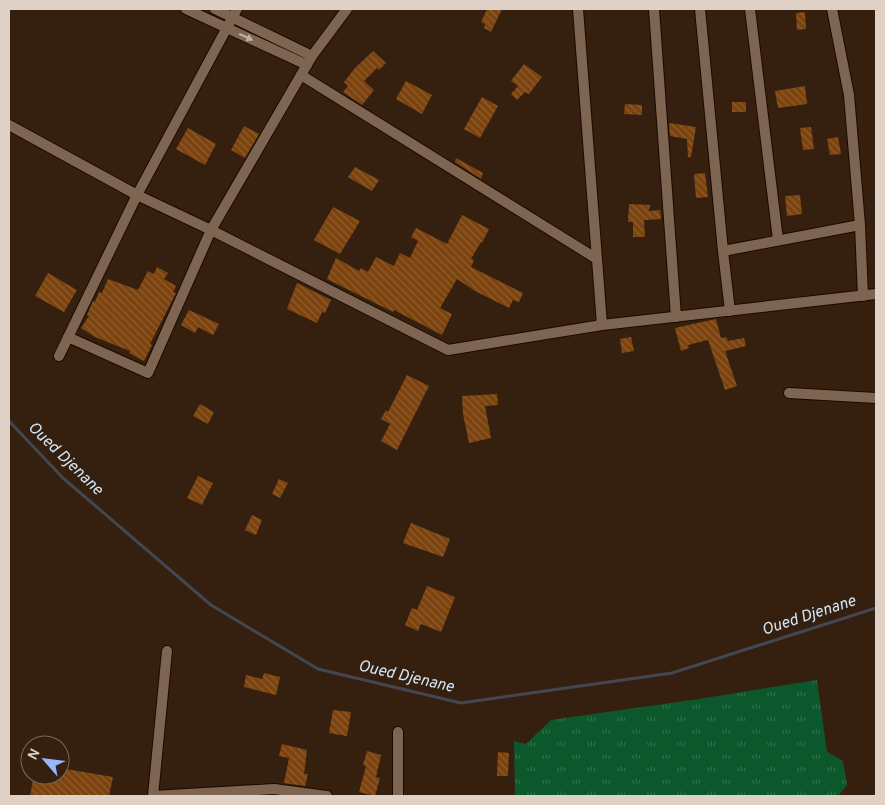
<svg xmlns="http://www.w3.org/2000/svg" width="885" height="805" font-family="Overpass,sans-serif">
<defs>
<pattern id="park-tufts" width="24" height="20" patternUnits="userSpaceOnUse" patternTransform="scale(1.25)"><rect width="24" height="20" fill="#0c582c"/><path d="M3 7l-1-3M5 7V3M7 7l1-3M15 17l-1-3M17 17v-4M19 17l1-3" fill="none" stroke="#2f6f49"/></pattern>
<pattern id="building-back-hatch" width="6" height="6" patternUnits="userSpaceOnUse" patternTransform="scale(1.25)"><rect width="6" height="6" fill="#7c430e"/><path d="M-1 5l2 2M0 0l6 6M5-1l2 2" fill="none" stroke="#8e5d30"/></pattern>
</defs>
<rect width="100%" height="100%" fill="#35200f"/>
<polygon fill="url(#park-tufts)" points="817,680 827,752 843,761 847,785 838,796 515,796 514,741 526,744 551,720 699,699"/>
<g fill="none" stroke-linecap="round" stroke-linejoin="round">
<polyline stroke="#434750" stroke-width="3" points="9,421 63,478 211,605 318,669 461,703 672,673 876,608"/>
</g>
<g fill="url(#building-back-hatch)">
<polygon points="487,9 502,9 491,32 484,28 485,24 481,22"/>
<polygon points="805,12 806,29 797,30 796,13"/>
<polygon points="373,51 386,63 379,70 377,68 364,81 374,90 362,105 343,92 348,86 344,82 355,68"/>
<polygon points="524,64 542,77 529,94 525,92 517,100 511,94 518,86 511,81"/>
<polygon points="406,81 432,95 422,114 396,99"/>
<polygon points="805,86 807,104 778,108 775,91"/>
<polygon points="482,97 498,106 480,138 464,129"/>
<rect x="732" y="102" width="14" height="10"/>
<polygon points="625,104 642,105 642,115 624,114"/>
<polygon points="669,123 696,127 691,157 688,157 687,139 670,136"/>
<polygon points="244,126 259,134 245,158 231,150"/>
<polygon points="811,127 814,149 803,150 800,128"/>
<polygon points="188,128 216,144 205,165 176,149"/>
<polygon points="838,137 841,154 830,155 827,139"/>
<polygon points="456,158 483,173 481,179 455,162"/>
<polygon points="355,167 379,180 372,191 348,177"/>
<polygon points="705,173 708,197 696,198 694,174"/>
<polygon points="800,195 802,214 787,216 785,196"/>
<polygon points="629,204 650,205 649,211 660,210 661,219 644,220 645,237 633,237 633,222 628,222"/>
<polygon points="333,207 360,221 340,254 314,240"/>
<polygon points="462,215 489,229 482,243 481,242 471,259 474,260 471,267 523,293 519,302 513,300 509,308 475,291 457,279 440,308 452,314 442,335 394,310 393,312 327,279 336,258 359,271 361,268 368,272 376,257 394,266 400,253 410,258 418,241 411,237 416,228 447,244"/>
<polygon points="157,267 168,273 164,279 176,286 173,292 176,293 156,332 150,344 152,345 144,361 129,353 130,351 95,337 81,328 89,316 87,315 93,301 95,302 99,292 102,293 108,279 138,290 148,271 154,274"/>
<polygon points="48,273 77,290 64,312 35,296"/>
<polygon points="297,283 331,300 325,313 322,312 317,323 287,309"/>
<polygon points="189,310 219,324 213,335 198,327 195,333 181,325"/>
<polygon points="716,319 721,338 726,337 728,341 744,338 746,346 725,351 737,386 725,390 708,340 688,345 689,348 681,351 675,328"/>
<polygon points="631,337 634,351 622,353 620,339"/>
<polygon points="407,375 429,386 397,450 381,441 390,424 381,419 386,410 388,412"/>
<polygon points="497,394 498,405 485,406 491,438 469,443 463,414 462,396"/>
<polygon points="200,404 214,412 208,424 193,416"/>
<polygon points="198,476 213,483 202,505 187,498"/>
<polygon points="279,479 288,483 280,498 272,494"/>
<polygon points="252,515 262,520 256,535 245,530"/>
<polygon points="411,523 450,539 443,557 403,543"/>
<polygon points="427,586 455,597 441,632 421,624 418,631 405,625 412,608 417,610"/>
<polygon points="264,673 280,677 276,695 244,687 246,675 262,679"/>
<polygon points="333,710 351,712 347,736 329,733"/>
<polygon points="282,744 307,750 304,774 308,774 305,786 284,783 289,758 279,756"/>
<polygon points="367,751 381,755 376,777 380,778 375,796 359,792 366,766 363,765"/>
<polygon points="498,752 509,753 508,776 497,776"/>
<polygon points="60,768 113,777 109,796 30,796 34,775 60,775"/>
</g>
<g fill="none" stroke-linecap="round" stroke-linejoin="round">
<g stroke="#1b0900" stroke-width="12">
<g id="minor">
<polyline points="186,9 307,65"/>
<polyline points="215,9 312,56"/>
<polyline points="578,9 602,325"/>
<polyline points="654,9 676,317"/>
<polyline points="700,9 723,251 730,311"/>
<polyline points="750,9 778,240"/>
<polyline points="832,9 849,95 860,225 863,296"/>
<polyline points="301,75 597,259"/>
<polyline points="9,125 137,195 211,230 448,350 602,325 876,294"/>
<polyline points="723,251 860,225"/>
<polyline points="68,337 148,373 211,230 312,56 347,9"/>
<polyline points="59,356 137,195 237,9"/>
<polyline points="789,393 876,398"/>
<polyline points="398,732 398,796"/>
<polyline points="153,796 274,789 327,796"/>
<polyline points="153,796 167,651"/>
</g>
</g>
<use href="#minor" stroke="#7e6552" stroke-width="10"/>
</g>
<defs><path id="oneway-solid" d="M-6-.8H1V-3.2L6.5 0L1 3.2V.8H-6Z" transform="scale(1.25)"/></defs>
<use fill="#c2b1a3" href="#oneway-solid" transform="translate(246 37) rotate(25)"/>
<g text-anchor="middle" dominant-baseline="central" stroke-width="4" stroke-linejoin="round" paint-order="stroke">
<g font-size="16" font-style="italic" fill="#d3e6f7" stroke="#35200f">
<text transform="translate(65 459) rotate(44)">Oued Djenane</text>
<text transform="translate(809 616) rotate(-18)">Oued Djenane</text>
<text transform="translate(406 677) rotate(13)">Oued Djenane</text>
</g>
</g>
<rect width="885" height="805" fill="none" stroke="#dfd1c6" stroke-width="20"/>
<g transform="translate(45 760) rotate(298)"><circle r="24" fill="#35200f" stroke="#796758"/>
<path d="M0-4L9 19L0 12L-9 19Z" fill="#96b6fd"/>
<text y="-8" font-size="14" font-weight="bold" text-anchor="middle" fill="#dfd1c6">N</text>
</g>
</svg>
